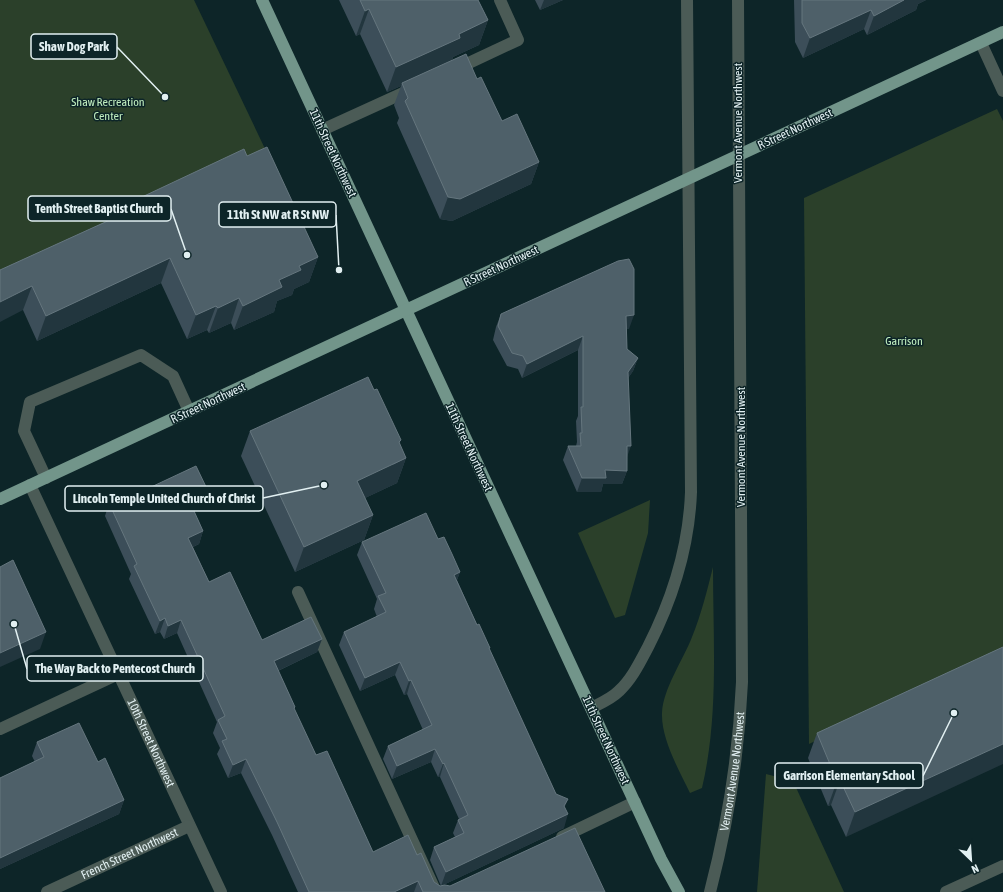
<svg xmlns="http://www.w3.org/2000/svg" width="1003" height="892" font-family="'Asap Condensed',sans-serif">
<rect width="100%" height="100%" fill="#0d2528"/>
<g fill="#2b402a">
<polygon points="0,0 194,0 268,155 0,277"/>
<polygon points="997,109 1003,121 1003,651 809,744 804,198"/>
<polygon points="650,500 648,533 625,615 615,618 578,533"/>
<path d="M713,567c0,73 6,149 -11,221l-12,5c-11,-23 -29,-54 -28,-80 1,-24 21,-53 30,-76 9,-22 15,-46 21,-70z"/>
<polygon points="766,774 793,781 844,892 757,892"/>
</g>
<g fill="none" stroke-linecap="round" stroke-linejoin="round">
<g stroke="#4b5b56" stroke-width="12">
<polyline points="981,43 1003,91"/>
<polyline points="456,69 518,40 500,0"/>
<polyline points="322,130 412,89"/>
<polyline points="46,478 24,431 30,402 141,355 173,376 189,411"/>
<path id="s1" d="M30,485l191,407"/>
<polyline points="298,592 436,892"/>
<path d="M591,708c10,-5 20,-9 28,-17 13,-12 21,-29 29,-44 25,-49 41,-100 43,-155l-4,-492"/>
<polyline points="0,729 118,674"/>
<polyline points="562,837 635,802"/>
<path id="s2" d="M47,892l142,-66"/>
<path id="s3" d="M710,892c18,-69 29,-139 32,-210l-4,-682"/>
<polyline points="946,892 1003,866"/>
</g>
<g stroke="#72958a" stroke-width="12">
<polyline points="262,0 661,859 679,892"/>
<polyline points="0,499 1003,32"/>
</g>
</g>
<g fill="#3c4e59">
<polygon points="339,0 478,0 488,20 479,45 453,57 452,60 477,79 502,121 539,162 531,184 452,221 440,219 397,123 399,118 394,105 401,86 387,92 360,34 356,36"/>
<polygon points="535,0 563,0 540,10"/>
<polygon points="794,0 926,0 918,4 916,10 867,35 864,29 803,58 795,42"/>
<polygon points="247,156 318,257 309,282 294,289 292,295 277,301 274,312 234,330 231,323 209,333 207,330 187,339 161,283 37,341 23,310 0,270 138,207 142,197"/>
<polygon points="501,314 629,329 627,329 627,349 638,358 633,371 628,378 627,471 622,484 603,484 601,492 577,492 563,460 568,446 576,446 577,442 576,421 578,416 578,350 522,378 518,369 507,366 493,340 496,327"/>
<polygon points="374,390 406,458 397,483 365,498 373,515 364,540 295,572 241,456 250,431"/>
<polygon points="208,491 203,504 193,509 203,531 199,544 193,547 209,582 262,640 322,639 317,652 278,671 295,707 294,710 316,755 373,852 417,855 434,882 440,886 605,892 298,892 272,835 241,773 228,778 217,754 220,748 213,733 217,722 177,633 164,639 160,632 155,634 129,579 131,574 105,516 109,503 132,496"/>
<polygon points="438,539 460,572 457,580 477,625 489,650 556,794 565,807 564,828 441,886 430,860 434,847 455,837 453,833 458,820 459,819 440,777 438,777 431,762 392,779 383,759 388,746 423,730 407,694 404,695 395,675 360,691 339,645 344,632 377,617 374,609 377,599 357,555 362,542"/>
<polygon points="1003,647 846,837 831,805 828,806 808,758 817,733"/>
<polygon points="37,742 98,762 124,800 119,814 0,869 0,778 35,762 32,756"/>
</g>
<g fill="#22363e">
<polygon points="544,0 563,0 540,10"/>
<polygon points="904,0 926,0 918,4 916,10 867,35 874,16"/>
<polygon points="369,9 360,34 356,36 365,11"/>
<polygon points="871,10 864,29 803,58 810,38"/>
<polygon points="488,20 479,45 453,57 451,62 402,83 401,86 387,92 396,67 459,34"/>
<polygon points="539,162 531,184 452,221 440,219 448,197"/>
<polygon points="318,257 309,282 294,289 292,295 277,301 274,312 234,330 243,306 299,266"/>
<polygon points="170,258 161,283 37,341 46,316"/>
<polygon points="32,286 23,310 0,322 0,302"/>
<polygon points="239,298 231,323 209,333 218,308"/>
<polygon points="216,306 207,330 187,339 196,315"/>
<polygon points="634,315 629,329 621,329 626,316"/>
<polygon points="583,336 578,350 522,378 527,364"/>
<polygon points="638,358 633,371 623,386 628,372"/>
<polygon points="401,440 393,465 406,458 397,483 348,506 357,481 399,442"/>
<polygon points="627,446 631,446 626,460"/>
<polygon points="605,470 627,471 622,484 603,484 601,492 577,492 582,478"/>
<polygon points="208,491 203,504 184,513 189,500"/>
<polygon points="373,515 364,540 295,572 304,547"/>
<polygon points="203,531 199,544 184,551 188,538"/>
<polygon points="460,572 455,585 454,575"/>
<polygon points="165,618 160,632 155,634 160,621"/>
<polygon points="181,620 177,633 164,639 168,626"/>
<polygon points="46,632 40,649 0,667 0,653"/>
<polygon points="322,639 317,652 269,675 274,661"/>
<polygon points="400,662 395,675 360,691 365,678"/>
<polygon points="411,680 407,694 404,695 409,681"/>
<polygon points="1003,744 1003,764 846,837 855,812"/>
<polygon points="435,749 431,762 392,779 397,766"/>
<polygon points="246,759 241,773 228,778 233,765"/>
<polygon points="444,763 440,777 438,777 443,764"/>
<polygon points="840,780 831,805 828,806 837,781"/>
<polygon points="568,799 563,812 568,814 564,828 441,886 446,872"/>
<polygon points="124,800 119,814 0,869 0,858"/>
<polygon points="418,881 414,892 394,892"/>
</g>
<g fill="#4e6069" stroke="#65767e">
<polygon points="360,0 478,0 488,20 459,34 460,38 396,67 369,9 365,11"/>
<polygon points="802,0 904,0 874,16 871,10 810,38 802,23"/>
<polygon points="466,54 477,79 481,77 502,121 517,114 539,162 460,199 448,197 405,101 408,98 402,83"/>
<polygon points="267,147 318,257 299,266 301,270 279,280 282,287 243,306 239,298 218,308 216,306 196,315 170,258 46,316 32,286 0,302 0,270 145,204 142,197 244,149 247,156"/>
<polygon points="629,259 634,269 634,315 626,316 627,349 638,358 628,372 631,446 627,446 627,471 605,470 606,478 582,478 568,446 581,446 580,433 582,433 581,407 583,407 583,336 527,364 523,356 512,353 498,326 501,314 618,261"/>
<polygon points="368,377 374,390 377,389 401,440 399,442 406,458 357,481 373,515 304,547 250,431"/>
<polygon points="196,466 208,491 189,500 203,531 188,538 209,582 230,572 262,640 311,617 322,639 274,661 295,707 294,708 316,755 327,751 373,852 408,835 417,855 421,853 434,882 440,886 445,885 450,886 575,828 605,892 423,892 418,881 394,892 309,892 277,822 246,759 233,765 222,741 227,739 218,720 225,716 181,620 168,626 165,618 160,621 134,566 137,564 109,503 130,493 132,496"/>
<polygon points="426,513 438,539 444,537 452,554 460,572 454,575 477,625 479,624 490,648 489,648 556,794 568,799 564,806 568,814 446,872 434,847 464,833 458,820 468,815 444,763 443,764 435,749 397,766 388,746 432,725 411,680 409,681 400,662 365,678 344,632 386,612 378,596 386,593 362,542"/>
<polygon points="13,560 46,632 0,653 0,567"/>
<polygon points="1003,647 1003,744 855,812 840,780 837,781 817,733"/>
<polygon points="79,723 98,762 105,758 124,800 0,858 0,778 44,757 37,742"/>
</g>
<g text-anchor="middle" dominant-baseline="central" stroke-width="3" stroke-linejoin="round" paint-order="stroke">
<g font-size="12" fill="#c1eebf" stroke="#0d2528">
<text x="108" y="102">Shaw Recreation<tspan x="108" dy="14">Center</tspan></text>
<text x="904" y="341">Garrison</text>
</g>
<g font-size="12" fill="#e2f0f2" stroke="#0d2528">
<text transform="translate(738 123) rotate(-90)">Vermont Avenue Northwest</text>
<text transform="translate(795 129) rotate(-25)">R Street Northwest</text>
<text transform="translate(333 153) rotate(65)">11th Street Northwest</text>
<text transform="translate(501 266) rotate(-25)">R Street Northwest</text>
<text transform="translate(208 403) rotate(-25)">R Street Northwest</text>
<text transform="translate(469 447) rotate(65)">11th Street Northwest</text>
<text transform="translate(741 447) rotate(-90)">Vermont Avenue Northwest</text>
<text transform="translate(606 740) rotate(65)">11th Street Northwest</text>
<text stroke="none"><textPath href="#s1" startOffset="285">10th Street Northwest</textPath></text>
<text stroke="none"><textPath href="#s3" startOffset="123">Vermont Avenue Northwest</textPath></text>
<text stroke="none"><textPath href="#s2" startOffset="91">French Street Northwest</textPath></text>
</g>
</g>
<path fill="none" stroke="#e2f0f2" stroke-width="1.5" d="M165 97L117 47M187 255L171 209M339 270L336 215M324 485L263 498M14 624L27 669M954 713L923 776"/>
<g fill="#e2f0f2" stroke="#0d2528" stroke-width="1.5">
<circle cx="165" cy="97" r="4"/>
<circle cx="187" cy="255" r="4"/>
<circle cx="339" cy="270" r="4"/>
<circle cx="324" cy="485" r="4"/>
<circle cx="14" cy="624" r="4"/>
<circle cx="954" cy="713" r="4"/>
</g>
<g fill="#0d2528" stroke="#e2f0f2" stroke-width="1.5">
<rect x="31" y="34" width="86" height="25" rx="4"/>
<rect x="28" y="196" width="143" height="25" rx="4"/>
<rect x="219" y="202" width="117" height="25" rx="4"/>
<rect x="65" y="486" width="198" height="25" rx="4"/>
<rect x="27" y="656" width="176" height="25" rx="4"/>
<rect x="775" y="763" width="148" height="25" rx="4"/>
</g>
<g font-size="13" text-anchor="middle" font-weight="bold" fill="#e2f0f2">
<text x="74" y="51">Shaw Dog Park</text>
<text x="99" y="213">Tenth Street Baptist Church</text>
<text x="278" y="219">11th St NW at R St NW</text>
<text x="164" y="503">Lincoln Temple United Church of Christ</text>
<text x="115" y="673">The Way Back to Pentecost Church</text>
<text x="849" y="780">Garrison Elementary School</text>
</g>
<g transform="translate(971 860) rotate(155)" stroke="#0d2528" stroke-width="3" paint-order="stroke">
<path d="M0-3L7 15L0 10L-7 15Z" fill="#e2f0f2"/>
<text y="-6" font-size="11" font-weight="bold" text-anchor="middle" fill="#e2f0f2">N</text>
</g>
</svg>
